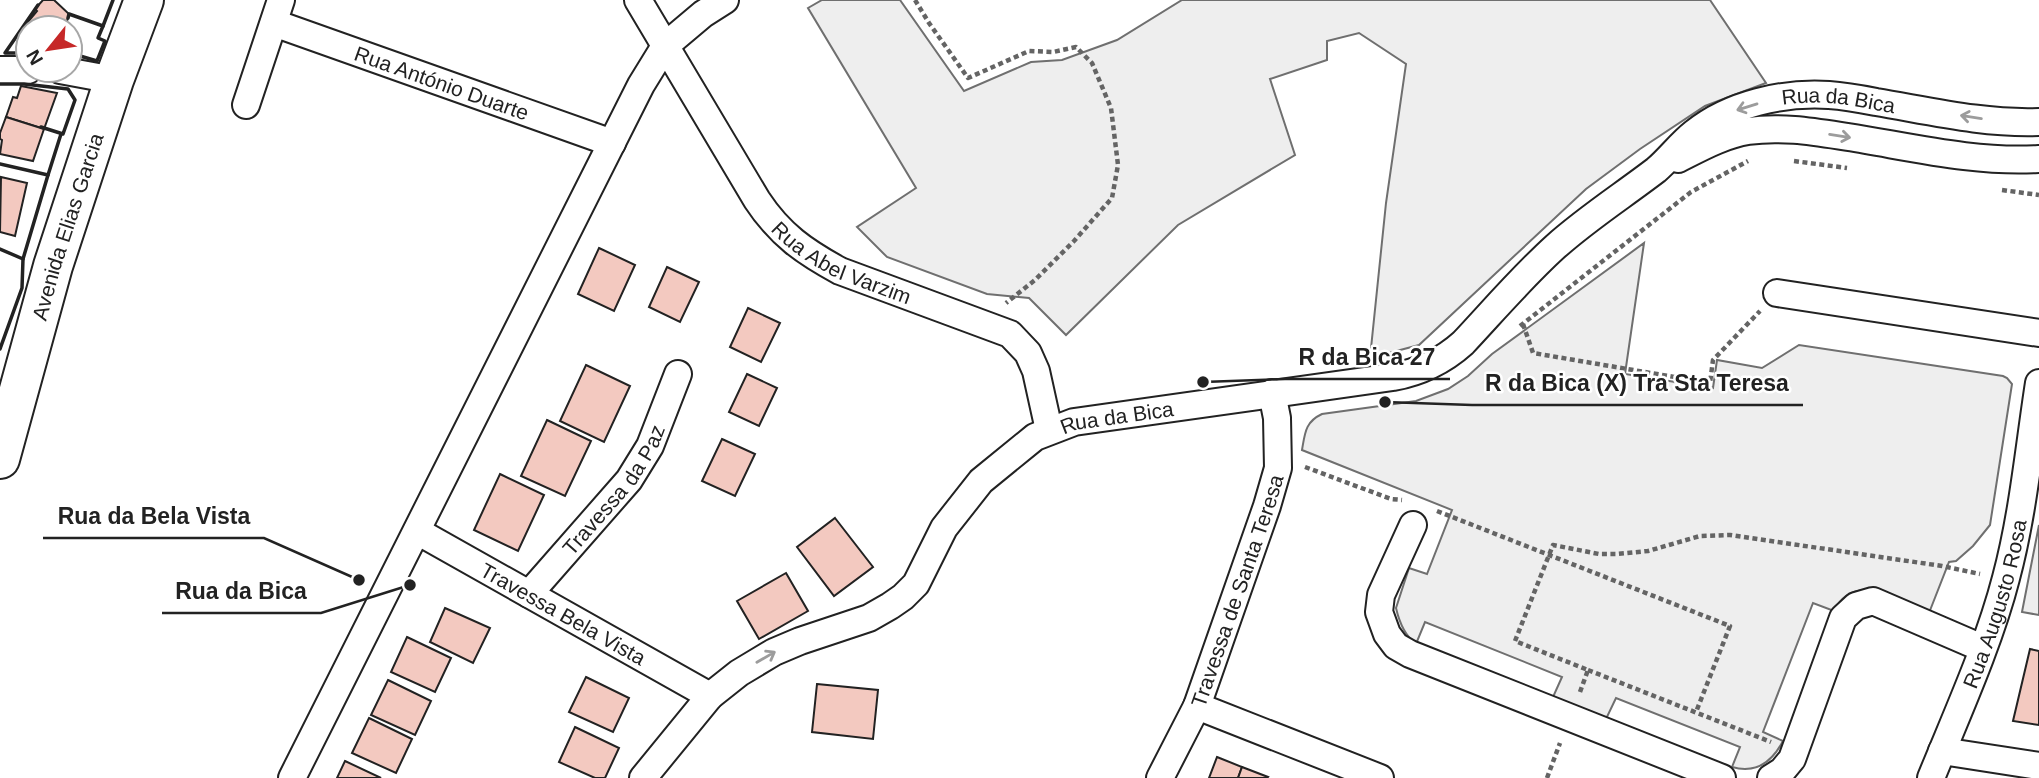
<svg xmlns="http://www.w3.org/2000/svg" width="2039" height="778" font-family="Arial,sans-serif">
<rect width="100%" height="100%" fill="#fff"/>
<g fill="#eee" stroke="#6f6f6f" stroke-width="2">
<polygon points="822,0 900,0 964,91 1031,62 1062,60 1117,40 1182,0 1710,0 1766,83 1705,106 1640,149 1586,189 1419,345 1370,358 1386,203 1406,64 1359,33 1327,41 1327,60 1270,79 1295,155 1178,225 1066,335 1029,298 987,294 887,257 857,227 916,188 808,8"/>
<path d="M1644,243l-19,131 88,14 4,-28 45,8 37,-23 204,31 4,2 5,6 -22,141 -17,21 -17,15 -7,1 -20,51c-30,-13 -75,-43 -95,-2l-21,-8 -50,129 20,9c-11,21 -27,33 -51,26l8,-20 -124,-49 -10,21 -53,-22 9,-20 -137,-55 -9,22c-11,-8 -17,-23 -20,-36l13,-40 18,6 25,-64 -150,-60c3,-17 3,-28 20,-36l94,-13 32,-12 20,-13 24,-22z"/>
<polygon points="2039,525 2039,615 2022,612"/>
</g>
<g fill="#f3c9c0" stroke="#222" stroke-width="2">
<polygon points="43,0 54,0 69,14 65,28 33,28 27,23 37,11 35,9"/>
<polygon points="21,86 57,93 44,129 6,117 13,97 17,98"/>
<polygon points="6,117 44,129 33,161 0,154 2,140 0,139 0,133"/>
<polygon points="1,177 27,183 15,236 0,232"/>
<polygon points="599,248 635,265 614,311 578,294"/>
<polygon points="667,267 699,282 680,322 649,307"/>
<polygon points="748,308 780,323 761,362 730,347"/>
<polygon points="586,365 630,386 604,442 560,421"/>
<polygon points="747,374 777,388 759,426 729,412"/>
<polygon points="547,420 591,441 565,496 521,476"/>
<polygon points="722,439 755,454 735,496 702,481"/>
<polygon points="500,474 544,495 518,551 474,530"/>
<polygon points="835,518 873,567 834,596 797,547"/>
<polygon points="786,573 808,611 759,639 737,601"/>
<polygon points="445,608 490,628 473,663 430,642"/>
<polygon points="407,637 451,658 435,692 391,672"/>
<polygon points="2030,649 2039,651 2039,725 2013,721"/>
<polygon points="586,677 629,698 613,732 569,712"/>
<polygon points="388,680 431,701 415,735 371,715"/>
<polygon points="817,684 878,690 873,739 812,732"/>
<polygon points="369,718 412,739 396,773 352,753"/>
<polygon points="575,727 619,748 605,778 595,778 559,762"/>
<polygon points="1217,757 1242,767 1238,778 1209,778"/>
<polygon points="345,761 381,778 337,778"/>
<polygon points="1242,767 1268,777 1267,778 1238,778"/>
</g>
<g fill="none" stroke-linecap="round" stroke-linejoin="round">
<g stroke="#222" stroke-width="30">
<g id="minor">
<path id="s1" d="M638,0l119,200c23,35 48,52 83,71l170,63 18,19 8,18 13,59"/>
<path id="s2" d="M274,23l338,120"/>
<polyline points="0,70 28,70"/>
<polyline points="60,70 114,80"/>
<polyline points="246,105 281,0"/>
<path d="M1678,159c22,-11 45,-24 70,-28 34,-5 67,1 100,6 63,10 127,26 191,22"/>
<polyline points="1777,293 2039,333"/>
<polyline points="1413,525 1381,595 1379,612 1387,634 1396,646 1410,654 1722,778"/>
<path id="s3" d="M417,531l293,165"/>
<path id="s4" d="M529,594l100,-114 21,-34 28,-72"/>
<polyline points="1197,706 1380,778"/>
<polyline points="1942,751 2039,766"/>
<polyline points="292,778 641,85 665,46 703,14 725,0"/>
<path id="s5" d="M643,778l67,-82 29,-23 35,-21 26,-11 69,-23 21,-12 13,-9 13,-13 28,-56 37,-47 54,-44 39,-15 319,-45c27,-5 50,-16 70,-34 30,-32 59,-66 92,-96 31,-28 67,-51 101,-77 13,-11 24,-26 38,-37 36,-29 89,-41 135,-38 16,1 32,4 47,7 54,9 108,22 163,20"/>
<path id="s6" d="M1160,778l37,-72 70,-200 11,-38 -1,-50 -5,-25"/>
<polyline points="1771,778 1782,771 1792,759 1843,618 1856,606 1873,601 1982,648"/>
<path id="s7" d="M1931,778c26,-64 58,-134 75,-200 17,-63 23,-131 33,-195"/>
</g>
</g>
<g stroke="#222" stroke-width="42">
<g id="primary">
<path id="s8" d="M0,459l53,-193 61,-186 30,-80"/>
</g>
</g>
<g stroke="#646464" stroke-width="4.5" stroke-dasharray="5 3.5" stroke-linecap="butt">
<polyline points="915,0 929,23 968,78 1029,51 1053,52 1076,47 1092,63 1111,108 1118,165 1112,198 1074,241 1035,280 1006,303"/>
<polyline points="1794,161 1847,168"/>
<polyline points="2002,190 2039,195"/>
<polyline points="1523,324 1533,353 1710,383 1713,360 1760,311"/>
<polyline points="1520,326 1691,192 1748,161"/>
<polyline points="1305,467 1391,499 1402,500"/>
<polyline points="1437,511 1730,626 1696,712"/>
<polyline points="1588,670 1771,742"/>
<polyline points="1580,692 1588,670 1515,641 1553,545 1599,554 1617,554 1648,551 1700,536 1730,535 1942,566 1980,574"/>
<polyline points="1547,778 1560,743"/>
</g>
<use href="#minor" stroke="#fff" stroke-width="26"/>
<use href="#primary" stroke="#fff" stroke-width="38"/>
<g stroke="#222" stroke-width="3.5">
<polyline points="68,18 69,14 103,26 98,38 105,41 97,61 70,53"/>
<polyline points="103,26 113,0"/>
<polyline points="28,53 5,53 38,5"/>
<polyline points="0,84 24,84 68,89 75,100 63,134 41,127"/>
<polyline points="0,164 48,175 23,259 0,249"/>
<polyline points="48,175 61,134"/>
<polyline points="0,349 22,288 23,259"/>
</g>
</g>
<defs><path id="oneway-shaft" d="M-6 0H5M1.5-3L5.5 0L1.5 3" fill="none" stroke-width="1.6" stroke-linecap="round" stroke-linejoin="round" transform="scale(1.75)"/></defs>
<g stroke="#9c9c9c">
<use href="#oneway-shaft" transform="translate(1747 107) rotate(163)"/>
<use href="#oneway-shaft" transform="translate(1971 117) rotate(-171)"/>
<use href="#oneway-shaft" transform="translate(1840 136) rotate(9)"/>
<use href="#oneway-shaft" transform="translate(766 657) rotate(-30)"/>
</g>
<g text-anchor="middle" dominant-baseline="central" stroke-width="5" stroke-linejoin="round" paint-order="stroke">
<g font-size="21" fill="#222" stroke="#fff">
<text stroke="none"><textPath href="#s2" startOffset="178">Rua António Duarte</textPath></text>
<text stroke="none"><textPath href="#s5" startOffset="1444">Rua da Bica</textPath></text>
<text stroke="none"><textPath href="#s8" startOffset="242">Avenida Elias Garcia</textPath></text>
<text stroke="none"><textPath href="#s1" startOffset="341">Rua Abel Varzim</textPath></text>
<text stroke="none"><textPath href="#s5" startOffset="620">Rua da Bica</textPath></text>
<text stroke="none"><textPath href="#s4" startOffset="135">Travessa da Paz</textPath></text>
<text stroke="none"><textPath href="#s6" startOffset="203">Travessa de Santa Teresa</textPath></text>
<text stroke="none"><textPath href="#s7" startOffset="186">Rua Augusto Rosa</textPath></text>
<text stroke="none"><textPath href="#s3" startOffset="168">Travessa Bela Vista</textPath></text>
</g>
</g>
<path fill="none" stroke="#222" stroke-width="2.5" d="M1203 382L1285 379H1450M1385 402L1472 405H1803M359 580L264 538H43M410 585L321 613H162"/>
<g fill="#222" stroke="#fff" stroke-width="2.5">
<circle cx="1203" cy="382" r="7"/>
<circle cx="1385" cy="402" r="7"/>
<circle cx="359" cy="580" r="7"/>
<circle cx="410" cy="585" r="7"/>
</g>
<g font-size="23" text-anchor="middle" font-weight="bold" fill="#222" stroke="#fff" stroke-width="5" stroke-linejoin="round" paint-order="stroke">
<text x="1367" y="365">R da Bica 27</text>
<text x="1637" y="391">R da Bica (X) Tra Sta Teresa</text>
<text x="154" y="524">Rua da Bela Vista</text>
<text x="241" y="599">Rua da Bica</text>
</g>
<g transform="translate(49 49) rotate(240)"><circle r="33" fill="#ffffff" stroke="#a7a7a7" stroke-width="2"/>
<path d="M0-5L12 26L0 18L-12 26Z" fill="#c62828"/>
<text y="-10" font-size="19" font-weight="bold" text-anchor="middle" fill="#222222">N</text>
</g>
</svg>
